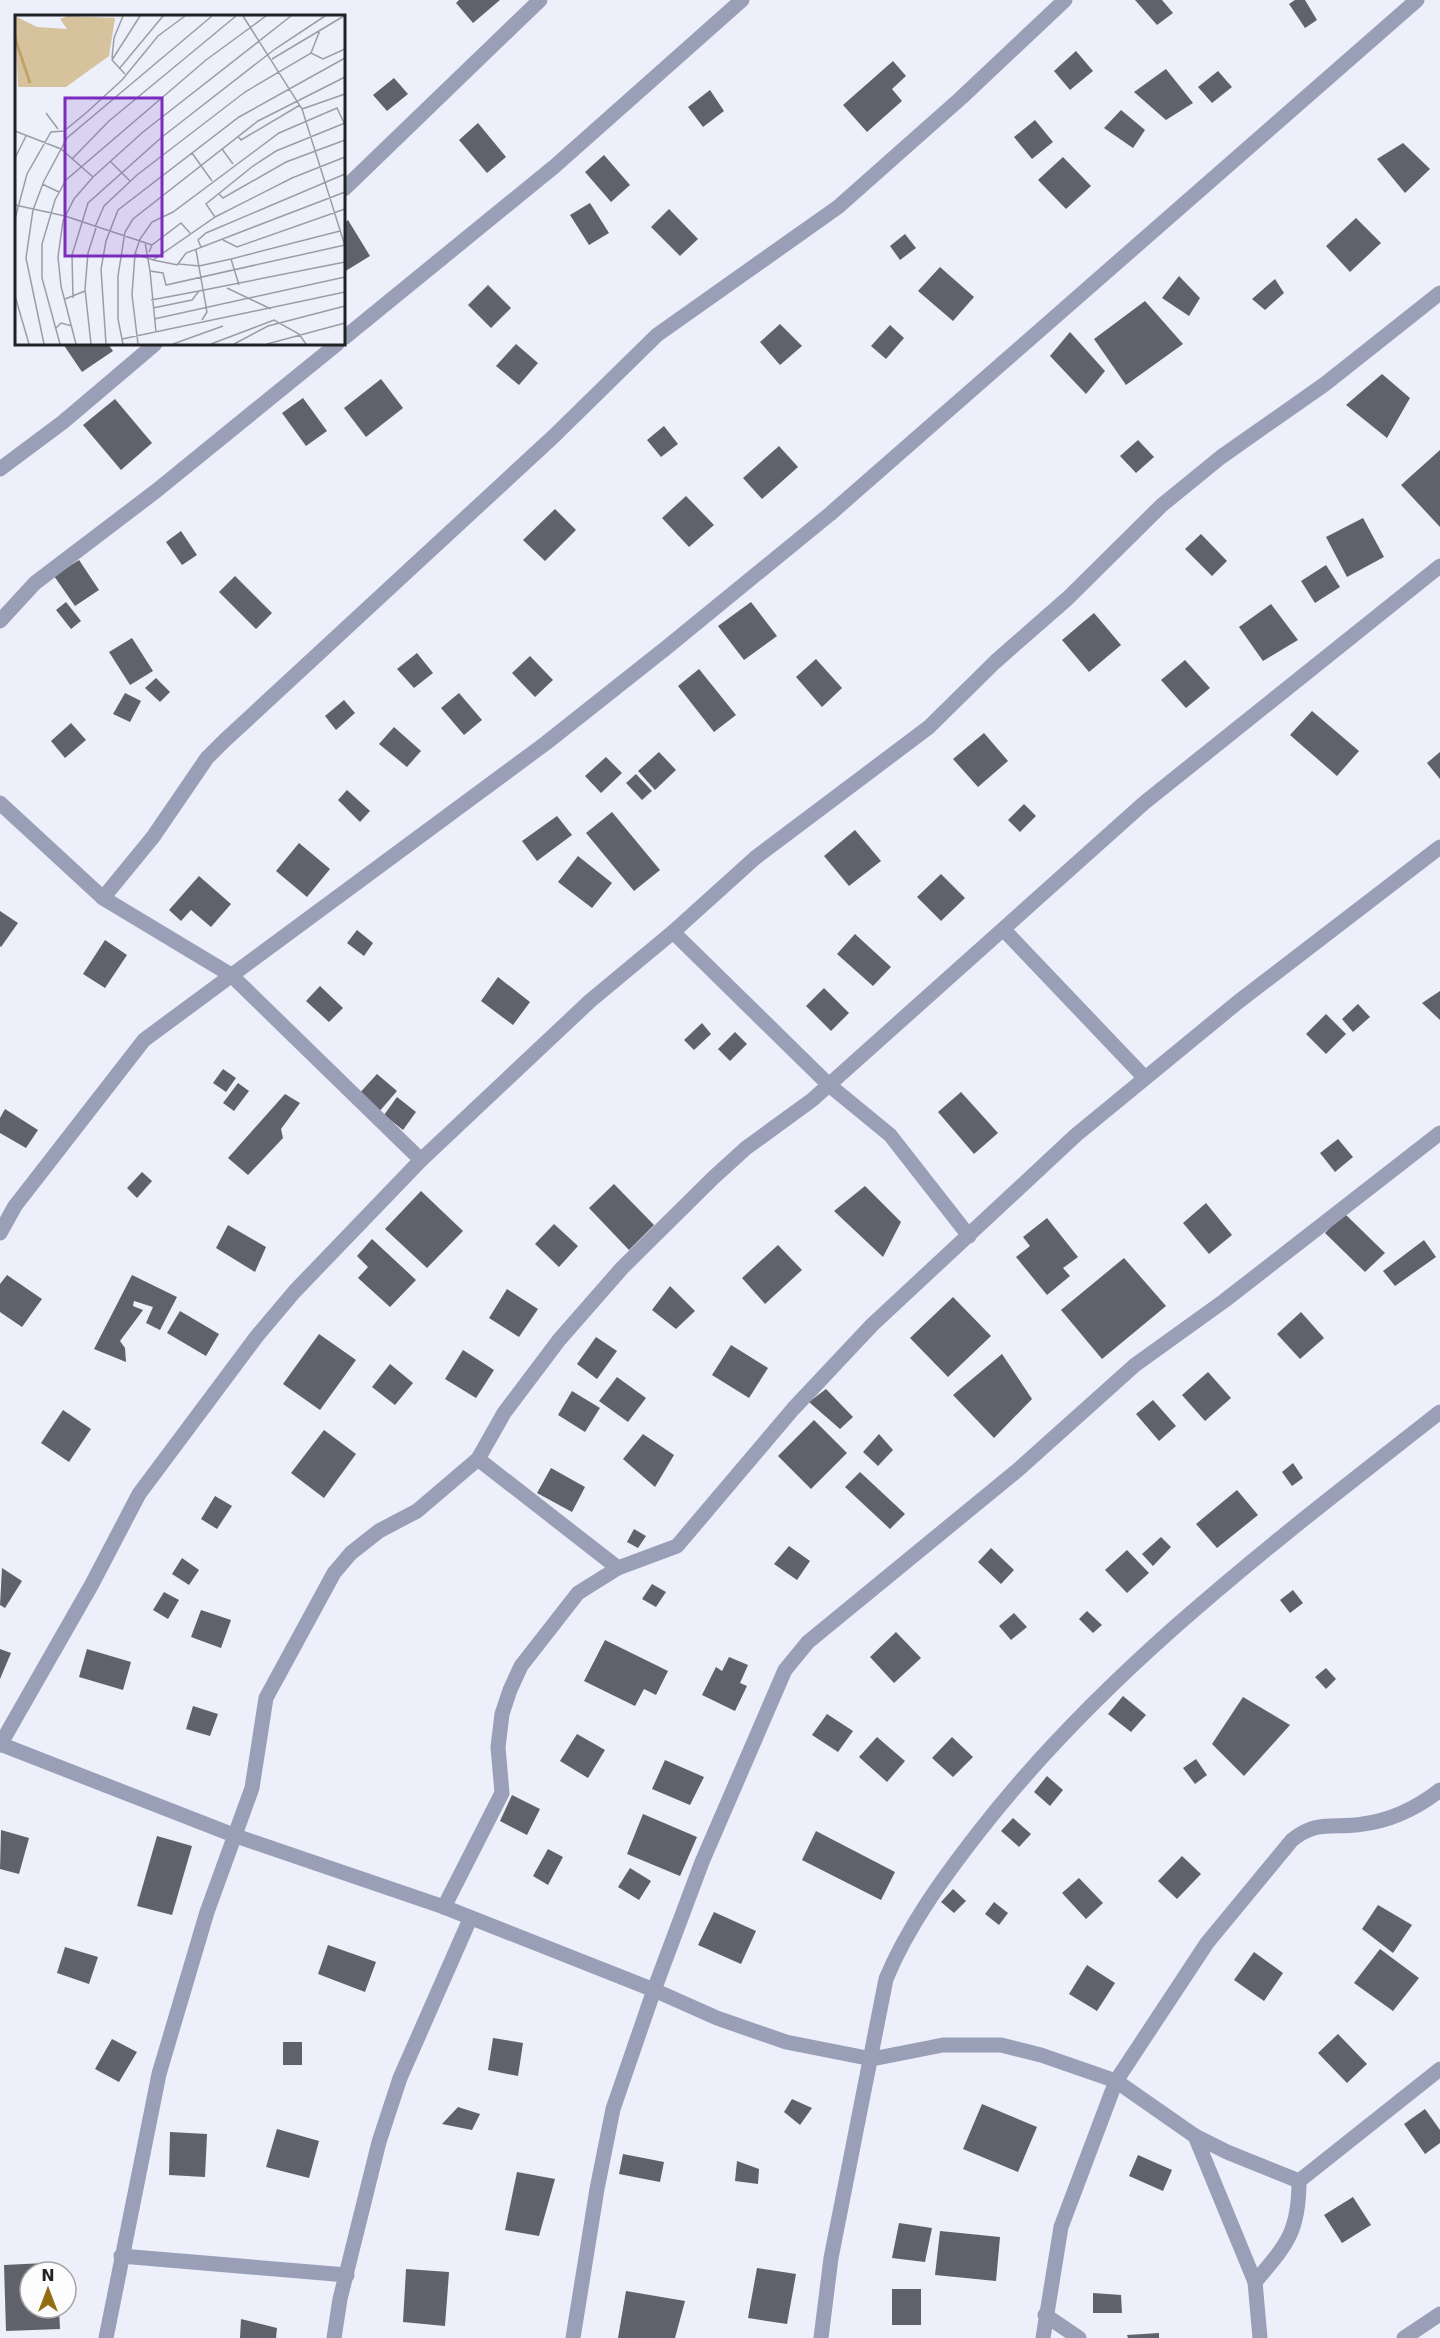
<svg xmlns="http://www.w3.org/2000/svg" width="1440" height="2338" font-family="'DejaVu Sans',sans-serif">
<rect width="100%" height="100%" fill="#edeffb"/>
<g fill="#5f616b">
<polygon points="459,0 500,0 473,23 456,3"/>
<polygon points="1135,0 1162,0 1173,13 1157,25"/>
<polygon points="1295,0 1305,0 1317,20 1305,28 1289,4"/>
<polygon points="1076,51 1093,71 1070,90 1054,71"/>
<polygon points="893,61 906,76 892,89 902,101 867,132 843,105"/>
<polygon points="1166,69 1193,103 1166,120 1134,92"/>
<polygon points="1218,71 1232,87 1212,103 1198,87"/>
<polygon points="394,78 408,94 387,111 373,95"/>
<polygon points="710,90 724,111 703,127 688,107"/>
<polygon points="1121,110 1145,130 1133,148 1104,128"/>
<polygon points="1035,120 1053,142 1032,159 1014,137"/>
<polygon points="478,123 506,157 487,173 459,140"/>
<polygon points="1403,143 1430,169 1405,193 1377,159"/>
<polygon points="604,155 630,185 611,202 585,172"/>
<polygon points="1063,157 1091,186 1066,209 1038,180"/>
<polygon points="590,203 609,233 589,245 570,215"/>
<polygon points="669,209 698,239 680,256 651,227"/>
<polygon points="1356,218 1381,243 1350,272 1326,246"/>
<polygon points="348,220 370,256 344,272 344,223"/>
<polygon points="905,234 916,248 900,260 890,246"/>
<polygon points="940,267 974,297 953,321 918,291"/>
<polygon points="1179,276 1200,298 1189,316 1162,298"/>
<polygon points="1275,279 1284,293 1265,310 1252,299"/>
<polygon points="488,285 511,308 491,328 468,305"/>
<polygon points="1145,301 1183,344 1126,385 1094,339"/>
<polygon points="780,324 802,346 780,365 760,342"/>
<polygon points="890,325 904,338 886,359 871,346"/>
<polygon points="1070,332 1105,371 1086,394 1050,356"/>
<polygon points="63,344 108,344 113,351 82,372"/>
<polygon points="516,344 538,363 519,385 496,366"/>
<polygon points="1382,374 1410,398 1387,438 1346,405"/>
<polygon points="381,379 403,408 366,437 344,408"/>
<polygon points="303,398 327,431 306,446 282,413"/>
<polygon points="115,399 152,443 121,470 83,425"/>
<polygon points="664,426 678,444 661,457 647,440"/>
<polygon points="1138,440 1154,457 1136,473 1120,456"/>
<polygon points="779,446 798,467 762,499 743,478"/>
<polygon points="1440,450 1440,527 1401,485"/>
<polygon points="686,496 714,525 689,547 662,518"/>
<polygon points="555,509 576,530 545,561 523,540"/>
<polygon points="1363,518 1384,557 1347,577 1326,537"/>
<polygon points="181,531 197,555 182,565 166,542"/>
<polygon points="1201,534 1227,561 1212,576 1185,549"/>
<polygon points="79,560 99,590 75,606 54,576"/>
<polygon points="1326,565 1340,587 1315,603 1301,581"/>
<polygon points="235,576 272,613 256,629 219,592"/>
<polygon points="66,602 81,621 71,629 56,610"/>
<polygon points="751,602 777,636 744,660 718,626"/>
<polygon points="1271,604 1298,640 1263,661 1239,627"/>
<polygon points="1094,613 1121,645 1089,672 1062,640"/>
<polygon points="132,638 153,671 130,685 109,652"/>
<polygon points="417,653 433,673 414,688 397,669"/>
<polygon points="530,656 553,680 535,697 512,673"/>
<polygon points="816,659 842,688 822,707 796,677"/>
<polygon points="1185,660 1210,688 1186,708 1161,680"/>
<polygon points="699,669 736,715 714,732 678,686"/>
<polygon points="156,678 170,692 160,702 145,688"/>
<polygon points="125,693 141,701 130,722 113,714"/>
<polygon points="459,693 482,720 464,735 441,708"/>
<polygon points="344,700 355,713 336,730 325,716"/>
<polygon points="1312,711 1359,751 1337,776 1290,735"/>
<polygon points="71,723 86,740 65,758 51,741"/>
<polygon points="394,727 421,751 407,767 379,744"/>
<polygon points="984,733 1008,761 978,787 953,759"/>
<polygon points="659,752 676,770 655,790 638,771"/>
<polygon points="1440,752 1440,779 1427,763"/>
<polygon points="606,757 622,773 601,793 585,776"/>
<polygon points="636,774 652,791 642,800 626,783"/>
<polygon points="347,790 370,811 360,822 338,800"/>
<polygon points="1024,804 1036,816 1020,832 1008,820"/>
<polygon points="612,812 660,870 634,891 586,833"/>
<polygon points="557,816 572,835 537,861 522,841"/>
<polygon points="855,830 881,861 849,886 824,856"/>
<polygon points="299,843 330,869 307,897 276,871"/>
<polygon points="578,856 612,883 592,908 558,882"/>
<polygon points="941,874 965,898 941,921 917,897"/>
<polygon points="199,876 231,904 211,927 191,910 181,921 169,910"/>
<polygon points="0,911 18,923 1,947 0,946"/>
<polygon points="357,930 373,943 364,956 347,943"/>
<polygon points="855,934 891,967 873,986 837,954"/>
<polygon points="105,940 127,955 105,988 83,974"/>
<polygon points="498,977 530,1002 513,1025 481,1001"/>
<polygon points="320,986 343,1008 329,1022 306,1001"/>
<polygon points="824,988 849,1013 831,1031 806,1006"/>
<polygon points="1440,991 1440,1020 1422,1003"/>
<polygon points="1358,1004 1370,1017 1353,1032 1342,1019"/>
<polygon points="1326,1014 1346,1034 1326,1054 1306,1034"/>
<polygon points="702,1023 711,1034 694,1050 684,1040"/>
<polygon points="735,1032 747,1044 730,1061 718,1049"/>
<polygon points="223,1069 236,1078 226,1092 213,1083"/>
<polygon points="377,1074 397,1091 378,1113 357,1096"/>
<polygon points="238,1083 249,1091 234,1111 223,1103"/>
<polygon points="961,1092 998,1133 974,1154 938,1112"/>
<polygon points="285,1094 300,1103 281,1129 283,1138 248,1175 228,1158"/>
<polygon points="397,1097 416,1112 403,1130 384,1115"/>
<polygon points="5,1109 38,1130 26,1148 0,1133 0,1118"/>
<polygon points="1338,1139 1353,1157 1335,1172 1320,1153"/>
<polygon points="142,1172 152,1181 137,1198 127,1188"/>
<polygon points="614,1184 654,1225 629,1250 589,1208"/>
<polygon points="865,1186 901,1222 883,1257 834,1211"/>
<polygon points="421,1191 463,1231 427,1268 385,1229"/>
<polygon points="1206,1203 1232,1235 1209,1254 1183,1223"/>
<polygon points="1344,1213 1385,1253 1365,1272 1325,1233"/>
<polygon points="1047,1218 1078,1257 1063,1268 1070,1276 1047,1295 1016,1257 1030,1246 1023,1237"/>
<polygon points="554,1224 578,1246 559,1267 535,1244"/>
<polygon points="228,1225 266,1247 255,1272 216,1248"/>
<polygon points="372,1239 416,1280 390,1307 358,1278 368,1267 357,1256"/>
<polygon points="1424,1240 1436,1257 1395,1286 1383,1271"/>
<polygon points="778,1245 802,1270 765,1304 742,1278"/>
<polygon points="1124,1258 1166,1306 1102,1359 1061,1310"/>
<polygon points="7,1275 42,1299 22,1327 0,1312 0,1284"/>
<polygon points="132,1275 177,1297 160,1330 146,1323 153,1307 134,1301 133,1306 143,1310 120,1341 125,1348 126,1362 94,1349"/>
<polygon points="670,1286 695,1311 676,1329 652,1310"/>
<polygon points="507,1289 538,1309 519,1337 489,1318"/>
<polygon points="953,1297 991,1336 948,1377 910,1338"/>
<polygon points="180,1311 219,1334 206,1356 167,1333"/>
<polygon points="1301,1312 1324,1338 1300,1359 1277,1334"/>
<polygon points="319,1334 356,1360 320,1410 283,1384"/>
<polygon points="596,1337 617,1351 597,1379 577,1364"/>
<polygon points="731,1345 768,1368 749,1398 712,1375"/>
<polygon points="463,1350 494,1370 476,1398 445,1379"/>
<polygon points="1002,1354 1032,1399 994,1438 953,1395"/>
<polygon points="390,1364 413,1383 395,1405 372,1387"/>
<polygon points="1208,1372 1231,1398 1205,1421 1182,1395"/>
<polygon points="617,1377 646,1398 628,1422 599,1401"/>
<polygon points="826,1389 853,1417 840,1429 809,1402"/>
<polygon points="572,1391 600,1408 585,1432 558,1415"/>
<polygon points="1153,1400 1176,1426 1159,1441 1136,1414"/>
<polygon points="63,1410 91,1429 69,1462 41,1443"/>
<polygon points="814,1420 847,1453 811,1489 778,1456"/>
<polygon points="324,1430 356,1454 324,1498 291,1473"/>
<polygon points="643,1434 674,1455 655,1487 623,1459"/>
<polygon points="879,1434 893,1450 878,1466 863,1452"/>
<polygon points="1293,1463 1303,1478 1292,1486 1282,1472"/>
<polygon points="551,1468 585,1487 572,1512 537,1493"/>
<polygon points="860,1472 905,1514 890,1529 845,1487"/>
<polygon points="1237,1490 1258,1515 1217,1548 1196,1524"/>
<polygon points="215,1496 232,1506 217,1529 201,1519"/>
<polygon points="634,1529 646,1536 638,1548 627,1542"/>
<polygon points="1161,1537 1171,1547 1153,1566 1142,1554"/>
<polygon points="789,1546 810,1561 797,1580 774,1564"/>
<polygon points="991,1548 1014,1570 1001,1584 978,1562"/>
<polygon points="1127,1550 1149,1573 1127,1593 1105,1570"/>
<polygon points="182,1558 199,1570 189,1585 172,1574"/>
<polygon points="2,1568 22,1581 5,1608 0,1605"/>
<polygon points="652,1584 666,1592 656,1607 642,1599"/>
<polygon points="1293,1590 1303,1603 1290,1613 1280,1600"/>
<polygon points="164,1592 179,1600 168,1619 153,1610"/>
<polygon points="201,1610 231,1620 221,1648 191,1637"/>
<polygon points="1087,1611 1102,1625 1093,1633 1079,1619"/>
<polygon points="1014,1613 1027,1627 1011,1640 999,1626"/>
<polygon points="896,1632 921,1658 894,1683 870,1657"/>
<polygon points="605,1640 668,1671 656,1695 644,1689 635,1706 584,1681"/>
<polygon points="0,1649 11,1653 0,1679"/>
<polygon points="87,1649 131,1662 123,1690 79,1677"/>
<polygon points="729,1657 748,1665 740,1683 747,1686 735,1711 702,1695 716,1667 722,1671"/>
<polygon points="1326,1668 1336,1679 1326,1689 1315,1677"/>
<polygon points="1123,1696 1146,1715 1131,1732 1108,1714"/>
<polygon points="1243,1697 1290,1725 1244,1776 1212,1744"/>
<polygon points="193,1706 218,1714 210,1736 186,1729"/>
<polygon points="827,1714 853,1731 838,1752 812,1735"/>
<polygon points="577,1734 605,1750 588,1778 560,1761"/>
<polygon points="877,1737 905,1761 887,1782 859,1757"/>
<polygon points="952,1737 973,1757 953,1777 932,1758"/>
<polygon points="1196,1759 1207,1775 1195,1784 1183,1768"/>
<polygon points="665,1760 704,1777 690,1805 652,1789"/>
<polygon points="1047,1776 1063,1790 1050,1806 1034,1792"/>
<polygon points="512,1795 540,1809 527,1835 500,1821"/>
<polygon points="643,1814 697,1837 680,1876 627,1854"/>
<polygon points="1013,1818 1031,1834 1019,1847 1001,1831"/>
<polygon points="1,1830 29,1838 19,1874 0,1869"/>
<polygon points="816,1831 895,1872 881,1900 802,1860"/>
<polygon points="157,1836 192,1846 172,1915 137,1906"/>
<polygon points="548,1849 563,1857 548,1885 533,1876"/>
<polygon points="1182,1856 1201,1874 1177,1899 1158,1881"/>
<polygon points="630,1868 651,1881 639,1900 618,1887"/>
<polygon points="1079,1878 1103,1903 1086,1919 1062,1893"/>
<polygon points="953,1889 966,1901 954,1913 941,1902"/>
<polygon points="994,1902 1008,1913 999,1925 985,1914"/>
<polygon points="1378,1905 1412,1925 1393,1953 1362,1929"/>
<polygon points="714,1912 756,1931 741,1964 698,1945"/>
<polygon points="328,1945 376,1962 365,1992 318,1974"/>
<polygon points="65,1947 98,1957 89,1984 57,1973"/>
<polygon points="1380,1949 1419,1978 1393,2011 1354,1983"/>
<polygon points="1254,1952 1283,1973 1264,2001 1234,1980"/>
<polygon points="1087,1965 1115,1983 1097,2011 1069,1994"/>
<polygon points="1338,2034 1367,2064 1347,2083 1318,2053"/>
<polygon points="493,2038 523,2043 518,2076 488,2070"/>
<polygon points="112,2039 137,2052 119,2082 95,2069"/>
<rect x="283" y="2042" width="19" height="23"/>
<polygon points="792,2099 812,2108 800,2125 784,2112"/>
<polygon points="982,2104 1037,2127 1018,2172 963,2149"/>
<polygon points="458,2107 480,2114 472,2130 442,2124"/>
<polygon points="1425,2109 1440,2130 1440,2143 1425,2154 1404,2124"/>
<polygon points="277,2129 319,2141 309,2178 266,2167"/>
<polygon points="170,2132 207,2134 205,2177 169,2175"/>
<polygon points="623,2154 664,2162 660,2182 619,2174"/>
<polygon points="1138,2155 1172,2170 1163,2191 1129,2176"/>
<polygon points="737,2161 759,2169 758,2184 735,2181"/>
<polygon points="517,2172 555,2179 539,2236 505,2230"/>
<polygon points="1353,2197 1371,2225 1342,2243 1324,2215"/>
<polygon points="899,2223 932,2228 925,2262 892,2258"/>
<polygon points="940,2231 1000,2237 996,2281 935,2275"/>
<polygon points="45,2263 46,2272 30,2272 30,2308 59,2308 60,2329 6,2331 4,2265"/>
<polygon points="757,2268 796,2274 787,2324 748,2318"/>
<polygon points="406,2269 449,2272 445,2326 403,2322"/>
<rect x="892" y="2289" width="29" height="36"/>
<polygon points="626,2291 685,2301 675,2338 618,2338"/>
<polygon points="1093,2293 1121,2295 1122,2313 1093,2313"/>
<polygon points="241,2319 277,2328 276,2338 240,2338"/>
<polygon points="1159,2333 1159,2338 1128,2338 1127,2335"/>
</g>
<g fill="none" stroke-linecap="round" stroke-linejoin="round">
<g stroke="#9a9fb8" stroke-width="15">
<polyline points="344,189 540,0"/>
<polyline points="344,338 555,166 742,0"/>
<polyline points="0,469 63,422 155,344"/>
<polyline points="0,621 35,583 156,491 337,344"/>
<polyline points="0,803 103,898 231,975 421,1160"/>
<polyline points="103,898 153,837 207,758 224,741 554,436 657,335 838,207 961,98 1065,0"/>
<polyline points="1004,930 1145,1078"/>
<polyline points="673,932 829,1085 890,1135 969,1236"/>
<polyline points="0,1233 15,1206 144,1040 546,743 666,648 830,514 1417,0"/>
<polyline points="478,1459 618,1568"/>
<polyline points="0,1744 236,1836 444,1907 654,1990 717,2018 786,2042 872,2059 943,2045 1001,2045 1041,2055 1116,2081 1195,2136 1227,2152 1299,2181"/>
<polyline points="0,1745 92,1584 139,1494 257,1336 295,1291 421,1160 590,1001 673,932 755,858 929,727 995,662 1068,598 1162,505 1221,457 1325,384 1440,293"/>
<polyline points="444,1907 502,1793 498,1747 502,1714 510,1690 521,1666 578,1593 618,1568 677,1546 793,1409 872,1325 1076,1135 1238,1002 1440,847"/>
<polyline points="1195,2136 1255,2282 1260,2338"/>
<polyline points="121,2256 347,2275"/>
<path d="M1255,2282c32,-38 44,-50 44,-101l141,-112"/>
<polyline points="1045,2315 1079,2338"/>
<polyline points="106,2338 159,2074 207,1912 252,1788 266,1698 334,1573 351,1553 379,1531 417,1511 478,1459 504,1413 559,1340 622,1268 713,1178 746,1148 812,1100 1144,803 1440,566"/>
<polyline points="334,2338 340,2299 379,2142 400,2078 470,1919"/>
<polyline points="573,2338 597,2189 613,2109 654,1990 702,1862 785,1670 808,1642 1019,1469 1135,1365 1224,1301 1440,1133"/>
<path d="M821,2338l10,-80 55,-279c22,-53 57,-101 92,-146 128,-165 299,-293 462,-421"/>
<path d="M1043,2338l18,-111 55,-146 91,-138 85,-103c26,-21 42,-11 71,-16 30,-4 54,-16 77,-34"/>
<polyline points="1404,2338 1440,2314"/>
</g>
</g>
<g transform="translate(15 15)">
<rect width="330" height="330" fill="#edeffb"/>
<path d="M0,1l22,11 30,2 -7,-10 8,-3 47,2 -6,38 -43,31h-48z" fill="#d6c39e"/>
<path fill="none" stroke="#c0a46b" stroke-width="3" d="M0,23l15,45"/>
<path fill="none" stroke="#9b9da6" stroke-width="1.5" d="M228,1l59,93 43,137M296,38l9,-23M97,43l2,-20 9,-22M257,44l72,-43M104,54l44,-53M110,59l-13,-14 28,-44M287,94l43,-15M31,98l12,16M0,116l46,18 32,28M223,121l3,4 59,-35M207,134l11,15M177,138l20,28M0,143l11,-22M57,144l37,-38 127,-105M95,146l20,20M27,169l17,8M204,179l4,4 63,-36 59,-22M0,190l50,11 87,29M200,202l77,-39 53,-21M0,204l12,-45 24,-42 13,-1 22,-18 36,-33 36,-44 27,-20M80,212l9,-21 33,-31 108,-83 66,-39 12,6 22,-10M325,216l-109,28 -32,7 -21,-2 8,-11 159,-61M208,225l14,7 108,-38M130,227l5,29 13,2 3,12 179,-40M186,232l-3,-7 8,-7 139,-59M181,235l11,62 -5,8M134,237l3,-7 29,-22 9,10M120,239l18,6 62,-43 -9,-13 47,-38 23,-15 69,-28M216,244l8,26M138,245l25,5M135,256l6,61M212,273l44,21M0,281l14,48M58,283l-1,-43 16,-52 74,-66 113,-88 50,-33M50,284l20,-8M136,285l48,-9M138,293l39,-8 7,-9 146,-29M139,304l191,-42M41,313l5,-5 11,3M107,324l223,-47M29,329l-18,-86 7,-48 11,-29 23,-43 145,-122M45,329l-18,-66v-34l13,-44 11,-20 140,-120 60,-44M61,329l-15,-58 -3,-29 5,-36 11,-22 19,-22 50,-45 148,-116M76,329l-6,-55 3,-36 8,-25M91,329l-5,-75 5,-28 12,-31 121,-93 106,-59M108,329l-5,-25v-43l7,-44 8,-13 125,-98 87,-44M123,329l-6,-49 3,-41 5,-15 12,-17 21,-10 106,-79 58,-25 8,17M158,329l50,-18M196,329l63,-24 25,14 7,10M219,329l34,-18 77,-20M252,329l78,-21"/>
<path fill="#7b2cbf" fill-opacity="0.15" stroke="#7b2cbf" stroke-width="3" d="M50,83h97v158h-97z"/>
<rect width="330" height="330" fill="none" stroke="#212226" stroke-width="3"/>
</g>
<g transform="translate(48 2290)"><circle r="28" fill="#fdfdfd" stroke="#a5a5a7" stroke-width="1.5"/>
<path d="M0-4.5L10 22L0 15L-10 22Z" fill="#916d14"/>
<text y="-9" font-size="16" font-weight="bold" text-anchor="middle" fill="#212226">N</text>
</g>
</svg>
